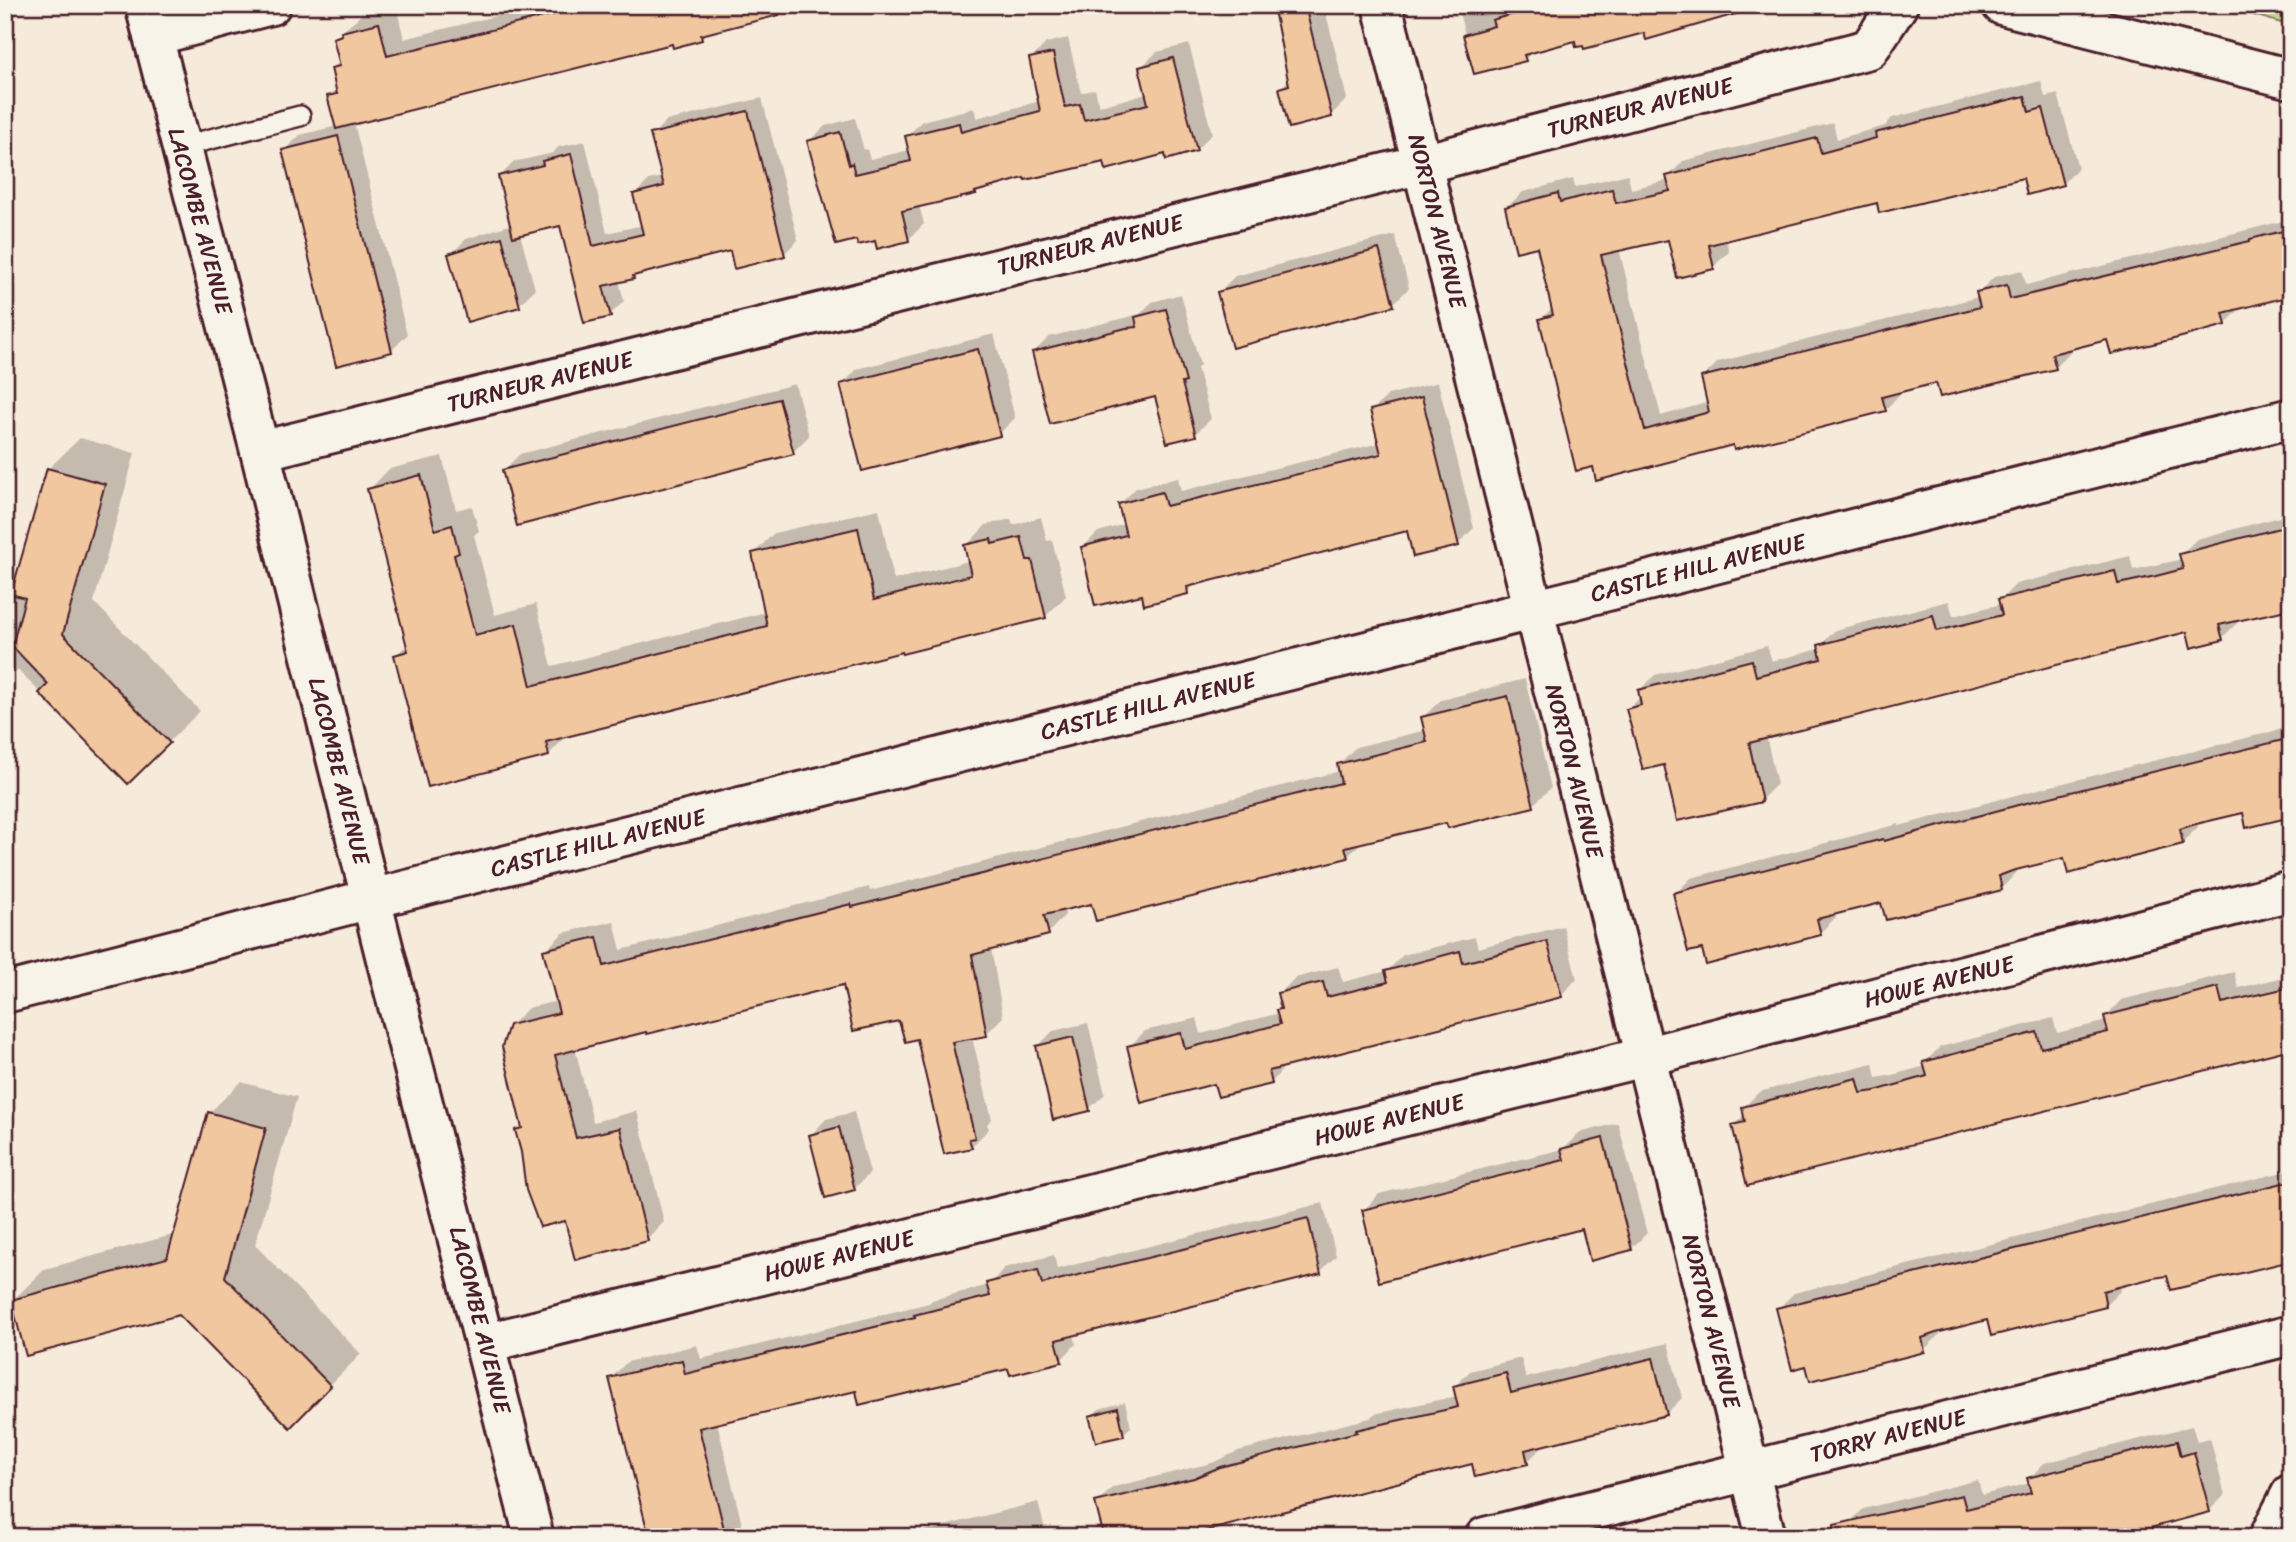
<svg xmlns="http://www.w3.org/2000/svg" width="2296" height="1542" font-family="Sriracha,sans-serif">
<rect width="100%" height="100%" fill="#f6eada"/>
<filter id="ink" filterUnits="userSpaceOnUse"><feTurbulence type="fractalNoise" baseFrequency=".0143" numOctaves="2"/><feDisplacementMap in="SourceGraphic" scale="14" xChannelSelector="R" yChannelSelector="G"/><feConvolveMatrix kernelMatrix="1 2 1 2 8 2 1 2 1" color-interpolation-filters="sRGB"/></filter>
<g filter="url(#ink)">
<polygon fill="#bdd890" stroke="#847c5e" stroke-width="2" points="2220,5 2291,5 2291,26"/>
<g fill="#0003">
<polygon points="539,5 814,5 709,31 701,38 674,42 354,123 407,335 391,351 284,151 300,135 337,126 329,97 337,89 332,69 340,61 335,38 361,15 396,6 404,39"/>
<polygon points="1275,5 1324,5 1347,99 1331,115 1281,88 1290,79"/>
<polygon points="1457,5 1721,5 1645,31 1576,39 1534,50 1525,59 1475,72"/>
<polygon points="1068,38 1081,93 1095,89 1099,106 1147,94 1141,67 1157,52 1189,44 1212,134 1196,150 1105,160 1026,176 978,190 975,192 919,205 924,224 908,240 809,141 825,126 855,118 864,150 867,149 870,159 910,150 907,136 922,121 974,108 977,118 1040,101 1031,59 1046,43"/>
<polygon points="2041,81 2045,97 2058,94 2078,168 2062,184 2024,175 1878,201 1726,239 1729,252 1713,267 1669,238 1619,249 1661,416 1709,402 1703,377 1718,362 1979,297 1978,293 1994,277 2022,270 2026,285 2291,219 2291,308 2283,310 2280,297 2241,308 2225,324 2109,338 2070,348 2071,351 2055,367 1937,381 1900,391 1900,394 1885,410 1594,465 1541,319 1553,307 1539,245 1507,207 1523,192 1573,179 1575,187 1628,174 1631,189 1669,180 1668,177 1683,161 1833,123 1837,139 1885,126 1892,118"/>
<polygon points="762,98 798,240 784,254 731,249 637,273 633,277 619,281 624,301 610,315 561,224 520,234 535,289 519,305 450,255 466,239 512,224 500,176 514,162 553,153 558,147 585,141 607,233 643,225 635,194 649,180 663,177 652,135 666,121"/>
<polygon points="1395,235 1409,288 1393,304 1219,292 1235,276"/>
<polygon points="1181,294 1200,365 1197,368 1211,419 1195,434 1156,395 1034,352 1049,337 1140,314 1152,302"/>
<polygon points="994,334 1015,418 999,434 842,385 857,369"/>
<polygon points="1438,382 1474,528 1458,544 1408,529 1197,583 1187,592 1143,593 1083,547 1098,532 1125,524 1120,504 1136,488 1178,478 1181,491 1380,443 1372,411 1388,395"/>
<polygon points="795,384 809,436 793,452 504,470 520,454"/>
<polygon points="80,438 135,453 94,602 200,711 128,782 19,671 5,674 5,593 14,591 48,469"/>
<polygon points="442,456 456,510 472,506 479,531 474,535 495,615 536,604 552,666 766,612 754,553 774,533 879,509 894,580 969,561 966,546 986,525 1011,519 1013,525 1041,517 1047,541 1052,540 1066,596 1046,616 903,650 568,735 548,755 396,655 408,644 369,490 389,469"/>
<polygon points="2291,514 2291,607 2237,619 2238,622 2222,638 2189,630 1766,736 1777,784 1761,800 1666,762 1628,709 1641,697 1640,690 1655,675 1767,646 1772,661 1820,649 1820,646 1835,630 1949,601 1953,616 2001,604 2000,600 2016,584 2130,556 2133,570 2174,561 2182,559 2181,554 2197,539"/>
<polygon points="1525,679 1551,788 1533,805 1448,820 1364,840 1347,857 1093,902 1064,909 1065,915 1048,933 991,948 1003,1017 986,1034 972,1037 992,1119 987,1124 989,1129 971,1147 918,1037 900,1019 845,983 575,1048 593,1122 637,1111 664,1222 647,1239 567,1218 523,1152 517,1131 523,1125 510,1026 528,1008 557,1001 545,951 563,933 614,921 621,950 869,887 870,891 1340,771 1339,764 1356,747 1426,730 1423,717 1441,700"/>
<polygon points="2291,727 2291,815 2244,811 2197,822 2198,827 2182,843 2065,856 2016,868 2017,872 2002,888 1882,901 1835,913 1836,917 1820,933 1703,946 1675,894 1691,878 1899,824 1899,826 2035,790"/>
<polygon points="1563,926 1577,979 1561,995 1286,1065 1271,1083 1216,1082 1129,1047 1145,1031 1197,1018 1201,1034 1279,1013 1278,1010 1282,1006 1279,994 1295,978 1338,967 1343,982 1387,971 1403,955 1475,937 1478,948"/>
<polygon points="2291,967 2291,1048 1733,1126 1745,1114 1744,1107 1759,1092 1873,1063 1876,1078 1892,1075 1926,1066 1925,1062 1940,1047 2053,1018 2057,1033 2107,1021 2106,1016 2121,1000 2234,972 2238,988 2287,976 2286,971"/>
<polygon points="1088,1023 1105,1094 1089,1109 1037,1047 1053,1031"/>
<polygon points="241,1082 297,1097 255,1245 361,1354 290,1425 179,1313 13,1300 45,1269 176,1234 209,1113"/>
<polygon points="854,1112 870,1173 854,1189 811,1135 826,1119"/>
<polygon points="1618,1123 1647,1233 1631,1249 1583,1227 1364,1210 1379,1194 1563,1149 1579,1133"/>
<polygon points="2291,1170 2291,1259 2169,1274 2120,1285 2121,1290 2106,1305 1988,1318 1939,1331 1940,1334 1924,1350 1807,1364 1778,1309 1794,1293"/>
<polygon points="1323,1203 1336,1256 1320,1272 1074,1334 1076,1344 1061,1360 857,1389 717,1422 745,1537 650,1537 611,1378 627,1362 697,1345 701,1359 929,1303 932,1300 989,1285 1004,1268 1031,1261 1054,1255 1057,1269"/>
<polygon points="1668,1343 1682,1398 1666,1414 1542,1444 1543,1446 1527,1462 1473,1461 1205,1531 1199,1537 1189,1537 1186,1527 1183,1527 1185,1537 1106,1537 1097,1503 1113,1487 1212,1463 1238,1451 1370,1418 1374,1414 1457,1396 1455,1386 1470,1371 1521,1358 1526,1378"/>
<polygon points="1125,1402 1131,1427 1123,1434 1091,1416 1099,1409"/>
<polygon points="2192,1426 2197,1441 2210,1438 2225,1495 2209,1511 1848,1524 1863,1509 1978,1480 1982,1495 2030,1483 2029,1479 2044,1463"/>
<polygon points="1038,1502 1047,1537 901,1537"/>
</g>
<g fill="#f1c7a0" stroke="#4a1f2b" stroke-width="2">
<polygon points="591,5 778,5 779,15 701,35 702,40 673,48 672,44 336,129 327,96 337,94 331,68 340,66 333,38 342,35 341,32 379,23 387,56"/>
<polygon points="1273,5 1305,5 1332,117 1289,128 1279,88 1289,85"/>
<polygon points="1546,5 1738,5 1739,13 1646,40 1644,33 1584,49 1583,46 1576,47 1575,41 1524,55 1526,61 1474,74 1463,35 1494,26 1492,20"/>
<polygon points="1053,53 1065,107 1080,104 1084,120 1148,104 1139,67 1173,58 1197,151 1166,160 1165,154 1106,170 1104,162 1025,180 1024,178 975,192 976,194 902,211 909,241 877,249 875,241 858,245 856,240 836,245 807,141 840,132 849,165 852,163 855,174 911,161 905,136 959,123 961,132 1040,111 1029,58"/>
<polygon points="2025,96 2029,112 2043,108 2063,185 2027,195 2023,178 1879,213 1877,203 1709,245 1714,269 1677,278 1668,240 1601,255 1645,430 1709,412 1701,377 1980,307 1976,292 2007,285 2010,299 2250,241 2250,239 2291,229 2291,296 2223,313 2226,325 2178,338 2111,354 2107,340 2052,354 2056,369 1940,397 1936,383 1882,397 1886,411 1757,444 1734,450 1733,445 1596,481 1593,467 1576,471 1539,319 1553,315 1537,247 1516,252 1505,207 1558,193 1560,202 1612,189 1616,203 1670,191 1666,176 1817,138 1821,153 1876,138 1875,133"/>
<polygon points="748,111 785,256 734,269 730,251 633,276 634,279 603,286 611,317 584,323 560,226 513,237 498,176 543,165 542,161 571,154 593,246 643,234 633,194 664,186 650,134"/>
<polygon points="338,136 392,352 336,366 282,150"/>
<polygon points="502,237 520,307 467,322 448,254"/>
<polygon points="1379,249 1394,306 1232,348 1217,292"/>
<polygon points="1166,309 1186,382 1182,383 1196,436 1167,443 1155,397 1050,424 1032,352 1126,328 1137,327 1135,317"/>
<polygon points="978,349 1000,436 862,471 840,384"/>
<polygon points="1422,397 1459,546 1413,557 1407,531 1187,587 1188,594 1144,605 1142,595 1095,606 1081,547 1126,535 1118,504 1162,492 1166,506 1381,454 1370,410"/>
<polygon points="779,399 794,454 517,526 502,470"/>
<polygon points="47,468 105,484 63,634 170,743 128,784 39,693 48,684 12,646 25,598 11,594"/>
<polygon points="421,475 435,530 452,525 459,553 454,555 475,635 516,624 531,686 767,626 752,553 858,528 874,600 971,575 964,545 991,539 992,544 1021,537 1027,560 1032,560 1046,618 902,654 902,652 546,742 549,756 428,787 394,655 408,651 367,489"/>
<polygon points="2291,525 2291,609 2219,625 2223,640 2191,648 2187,632 1749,743 1762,802 1709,814 1677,821 1664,765 1643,770 1626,709 1641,705 1638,690 1752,660 1756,676 1821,659 1818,645 1933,615 1937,631 2002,615 1998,599 2115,571 2118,584 2156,576 2183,569 2179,554"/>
<polygon points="1508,696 1534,807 1448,828 1446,823 1345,847 1348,858 1096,921 1091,904 1044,915 1049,935 972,955 987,1036 952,1042 975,1138 969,1139 972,1148 944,1154 917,1039 905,1042 899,1021 853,1031 843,985 647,1034 646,1032 555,1055 576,1138 620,1128 648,1241 575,1260 565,1221 540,1227 526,1190 521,1152 515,1130 522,1128 502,1047 509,1025 559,1013 543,950 597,937 604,966 851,904 852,907 1341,783 1337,764 1427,742 1421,717"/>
<polygon points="2291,738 2291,817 2246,828 2243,813 2192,825 2180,829 2183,844 2068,874 2064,858 2012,871 1999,876 2002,890 1886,920 1881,903 1817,919 1821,935 1706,965 1702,949 1688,952 1673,893 1883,839 1884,841 2018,805"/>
<polygon points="1547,941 1562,997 1269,1071 1272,1084 1218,1097 1214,1084 1141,1103 1127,1046 1181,1033 1185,1049 1280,1024 1276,1010 1281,1009 1277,993 1323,982 1327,997 1388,982 1385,971 1460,951 1463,963"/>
<polygon points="2218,987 2222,1003 2291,987 2291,1049 1747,1186 1732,1125 1745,1122 1742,1107 1857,1078 1861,1093 1875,1091 1927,1076 1923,1062 2037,1032 2041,1048 2108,1032 2104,1016"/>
<polygon points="1073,1037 1090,1111 1053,1120 1036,1046"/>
<polygon points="208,1112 266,1128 225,1277 331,1386 290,1428 179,1315 26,1356 11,1300 167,1258"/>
<polygon points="839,1127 855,1190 825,1198 809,1135"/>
<polygon points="1603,1138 1632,1250 1590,1261 1582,1229 1379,1282 1362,1210 1564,1160 1561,1149"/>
<polygon points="2291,1181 2291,1261 2171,1290 2167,1276 2153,1278 2103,1291 2106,1307 1991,1336 1987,1320 1936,1333 1922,1338 1925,1352 1810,1381 1806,1366 1792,1370 1776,1308"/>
<polygon points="1308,1218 1321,1274 1056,1340 1062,1362 1010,1375 1008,1369 859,1405 856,1391 699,1428 726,1537 649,1537 609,1378 682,1360 685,1374 915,1317 914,1315 990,1296 986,1283 1038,1270 1042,1284"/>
<polygon points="1653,1358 1667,1415 1525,1450 1528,1464 1475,1477 1472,1464 1182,1537 1104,1537 1095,1502 1194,1478 1220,1467 1357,1432 1356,1430 1458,1407 1453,1386 1506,1373 1511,1393"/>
<polygon points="1118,1408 1124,1436 1096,1442 1089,1416"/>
<polygon points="2177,1441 2181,1456 2194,1452 2210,1512 2117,1537 1835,1537 1834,1525 1962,1495 1966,1509 2031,1493 2027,1478"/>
</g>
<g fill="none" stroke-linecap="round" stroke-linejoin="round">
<g stroke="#4a1f2b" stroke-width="24">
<polyline id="service" points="180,147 300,116"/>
</g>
<g stroke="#4a1f2b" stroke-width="44">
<g id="minor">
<polyline points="1382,5 1766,1537"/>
<polyline points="153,36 271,5"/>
<polyline points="260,451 1422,164 1869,49 1898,5"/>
<polyline points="486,1343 1644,1057 2291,891"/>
<polyline points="1485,1537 2291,1335"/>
<polyline points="2269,1537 2291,1494"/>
</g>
</g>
<g stroke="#4a1f2b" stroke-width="44">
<g id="tertiary">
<polyline points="2002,5 2291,79"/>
<polyline points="371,899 1568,601 2291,418"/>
</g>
</g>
<g stroke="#4a1f2b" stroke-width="44">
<g id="secondary">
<polyline points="145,5 260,451 386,959 534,1537"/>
<polyline points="5,993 371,899"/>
</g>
</g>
<use href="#service" stroke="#f7f3e8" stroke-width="19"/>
<use href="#minor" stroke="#f7f3e8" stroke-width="38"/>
<use href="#tertiary" stroke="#f7f3e8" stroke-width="38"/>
<use href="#secondary" stroke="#f7f3e8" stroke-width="38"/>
</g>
</g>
<g text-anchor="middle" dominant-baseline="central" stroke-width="5" stroke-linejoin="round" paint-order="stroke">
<g font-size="23" fill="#4a1f2b" stroke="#f7f3e8">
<text transform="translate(1640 108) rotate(-14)">TURNEUR AVENUE</text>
<text transform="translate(200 221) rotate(75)">LACOMBE AVENUE</text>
<text transform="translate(1437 221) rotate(76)">NORTON AVENUE</text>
<text transform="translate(1090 245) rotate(-14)">TURNEUR AVENUE</text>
<text transform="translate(540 382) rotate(-14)">TURNEUR AVENUE</text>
<text transform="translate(1698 568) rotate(-14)">CASTLE HILL AVENUE</text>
<text transform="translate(1148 706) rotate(-14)">CASTLE HILL AVENUE</text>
<text transform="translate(339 771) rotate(76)">LACOMBE AVENUE</text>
<text transform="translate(1574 771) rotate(76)">NORTON AVENUE</text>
<text transform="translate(598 843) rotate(-14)">CASTLE HILL AVENUE</text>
<text transform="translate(1939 982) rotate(-14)">HOWE AVENUE</text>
<text transform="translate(1389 1120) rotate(-14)">HOWE AVENUE</text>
<text transform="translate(839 1256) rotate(-14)">HOWE AVENUE</text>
<text transform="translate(480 1320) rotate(76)">LACOMBE AVENUE</text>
<text transform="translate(1711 1321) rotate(76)">NORTON AVENUE</text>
<text transform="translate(1888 1436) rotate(-14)">TORRY AVENUE</text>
</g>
</g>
<rect width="2296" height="1542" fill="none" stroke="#f7f3e8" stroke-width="28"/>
<rect x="14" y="14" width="2268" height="1514" fill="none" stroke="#4a1f2b" stroke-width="2.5" filter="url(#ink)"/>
</svg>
